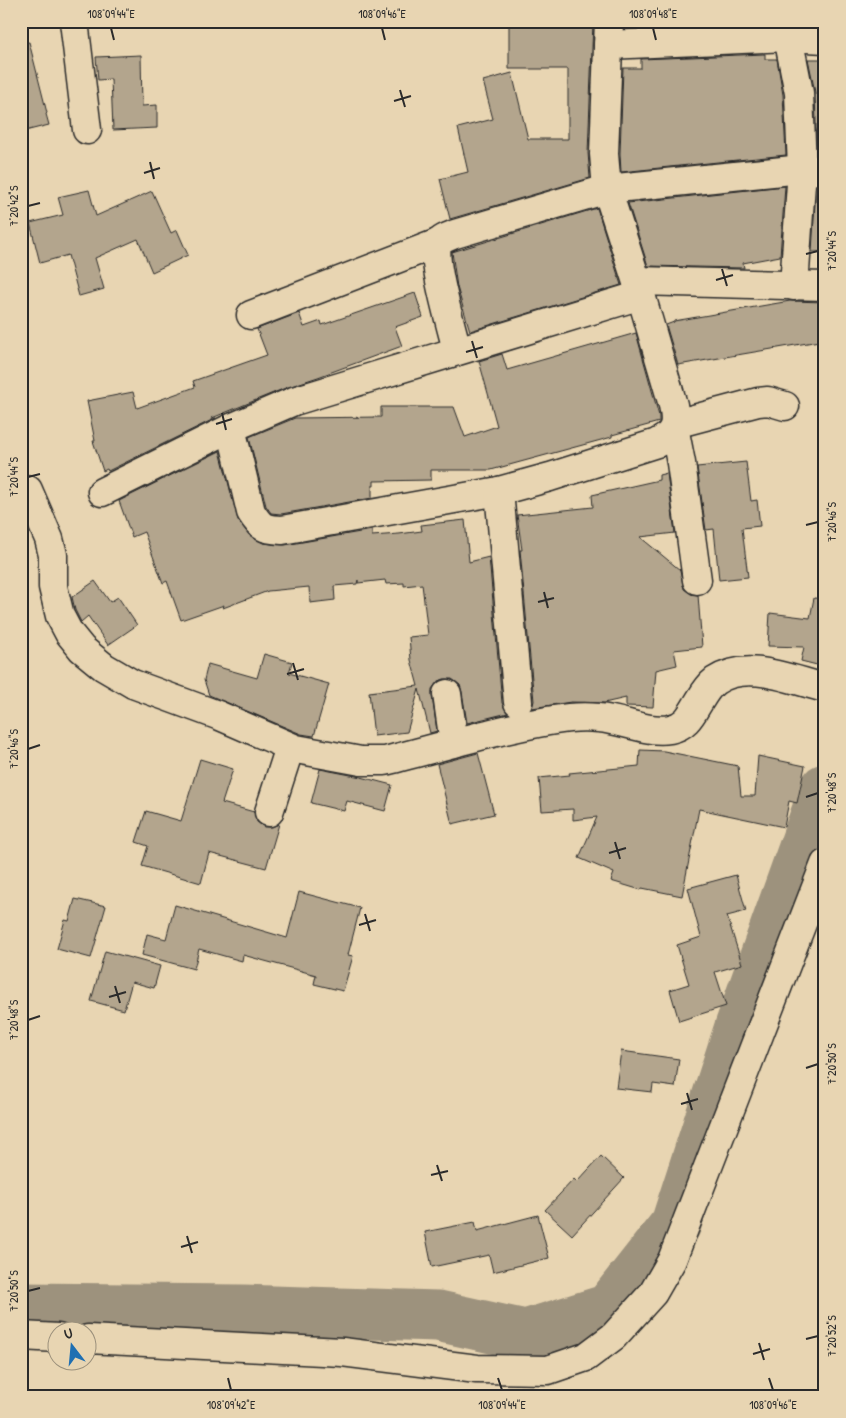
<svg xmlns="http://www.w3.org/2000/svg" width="846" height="1418" font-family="'Patrick Hand',sans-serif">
<rect width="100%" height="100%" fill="#e8d5b2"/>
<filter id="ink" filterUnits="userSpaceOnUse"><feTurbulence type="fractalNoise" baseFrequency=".02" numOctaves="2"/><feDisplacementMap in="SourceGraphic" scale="10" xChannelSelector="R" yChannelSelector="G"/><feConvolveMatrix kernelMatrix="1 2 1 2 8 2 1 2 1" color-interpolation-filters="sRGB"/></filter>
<g filter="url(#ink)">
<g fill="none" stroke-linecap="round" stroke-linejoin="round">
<polyline stroke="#9d927d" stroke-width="51" points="21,1308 243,1310 438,1316 525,1335 609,1309 676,1224 741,1024 825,789"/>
</g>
<g fill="#b3a58d" stroke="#2b2b2b">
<polygon points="509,21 593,21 588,153 590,178 450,219 440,179 468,172 458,128 493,119 483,81 512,73 528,139 568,139 568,69 509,69"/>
<polygon points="641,21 765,21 765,22 641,28"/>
<polygon points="29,42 47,113 46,114 49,125 21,132 21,43"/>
<polygon points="765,54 765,59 777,59 783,95 786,155 621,172 620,154 623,68 641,68 641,59"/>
<polygon points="141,55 142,106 157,105 157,128 113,130 111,79 98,80 96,57"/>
<polygon points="808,59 825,59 825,155 817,155 815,92"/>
<polygon points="785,186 780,256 743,263 744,268 648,266 628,203"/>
<polygon points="816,186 825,186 825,251 812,252"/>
<polygon points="89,190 96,216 152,191 171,233 177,230 188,255 152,272 138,239 95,258 104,289 79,296 68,255 40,263 30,223 63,215 58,197"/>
<polygon points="597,208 621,285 470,331 457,287 452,252"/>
<polygon points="415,293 423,317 395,327 402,346 318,377 288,387 212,418 216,418 108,471 107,469 103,471 93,441 95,441 87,401 133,392 137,408 195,387 193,381 267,355 257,329 299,313 304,327 321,321 322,325"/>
<polygon points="790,301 825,302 825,340 678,365 666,325 674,322 674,321"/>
<polygon points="636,333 659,416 659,422 612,435 612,437 491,470 431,470 431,480 374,481 374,486 372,486 372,498 281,514 271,513 266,506 249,437 295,418 381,417 381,407 454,407 465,437 497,426 479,361 502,354 507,370"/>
<polygon points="220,451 238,520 249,535 263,543 285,545 372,530 372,536 399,534 422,531 421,525 465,520 469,562 489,557 502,703 508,713 467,723 462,692 460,685 452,679 444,679 437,682 432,689 432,696 437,731 430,733 419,689 407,732 374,736 369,692 418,686 411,660 409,637 428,635 422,584 404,586 404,583 386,584 385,580 358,583 358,580 357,584 334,586 335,600 310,603 309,587 268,591 223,608 224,605 181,620 167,581 163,583 144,532 132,537 119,501"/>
<polygon points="746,462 751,501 757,500 760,526 742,528 748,577 719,580 714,529 706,530 697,467"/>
<polygon points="667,473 675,533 640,537 680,570 684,589 691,594 698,595 702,647 674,650 677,665 656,670 653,707 626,706 626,698 604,703 571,702 532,708 534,701 520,550 522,550 517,515 593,507 592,495 659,480 659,475"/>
<polygon points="95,581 110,602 118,597 137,625 108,645 88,616 81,622 75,610 72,597"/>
<polygon points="814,598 825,599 825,667 801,661 804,647 768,646 770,613 810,618"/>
<polygon points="264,654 292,662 289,673 329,684 314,736 301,734 209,695 204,680 208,664 257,678"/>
<polygon points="640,750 664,751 738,766 741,796 755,796 758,756 805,766 797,803 789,801 784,827 699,809 682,896 642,888 641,890 611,881 614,873 579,858 597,817 573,820 573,809 542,811 539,778 570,775 569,773 639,766"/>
<polygon points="478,753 494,814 452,824 437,764"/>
<polygon points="200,759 233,769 222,803 254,812 257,822 264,827 272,827 279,824 266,868 209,853 201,883 142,866 148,846 136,842 146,811 181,821"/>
<polygon points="320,769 361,777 392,785 385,811 347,801 344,811 311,803"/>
<polygon points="736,875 746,911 727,916 742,964 715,972 726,1006 679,1021 670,990 689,984 677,945 701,937 688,888"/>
<polygon points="299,892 360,908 348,955 353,956 343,991 314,984 316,975 243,955 242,961 199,949 194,969 142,955 147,934 166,939 175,905 287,938"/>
<polygon points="75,899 106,906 91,958 57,949 65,920 69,921"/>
<polygon points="105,951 160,966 154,988 132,982 124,1010 91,1001"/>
<polygon points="621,1051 679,1059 675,1087 653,1084 652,1092 616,1088"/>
<polygon points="601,1156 624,1178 572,1235 545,1210 574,1179 577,1182"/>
<polygon points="538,1215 549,1258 493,1272 489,1255 432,1267 425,1232 475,1222 477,1231"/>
</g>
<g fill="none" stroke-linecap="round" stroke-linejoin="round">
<g stroke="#2b2b2b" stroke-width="31">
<g id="minor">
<polyline points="74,21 87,130"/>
<polyline points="785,21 799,93 802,169 794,286"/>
<polyline points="608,45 788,37 825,39"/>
<polyline points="637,281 825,286"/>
<polyline points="251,315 438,243"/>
<path d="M457,350c-4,-17 -27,-95 -19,-106 3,-5 12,-8 17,-10l152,-45 195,-20 23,2"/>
<polyline points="675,424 758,402 768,401 785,406"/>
<polyline points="674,427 681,463 697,580"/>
<path d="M231,428l20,84c10,16 13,17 31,18l217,-39 51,-14 107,-34c19,-10 20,-19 16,-38l-32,-110 -34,-106 -3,-35 5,-133"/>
<path d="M28,490l21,49 4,16v32l7,29 9,17 13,16 22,18 29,17 87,32 76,33 65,12h24c32,-8 64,-17 95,-25 29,-7 59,-15 89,-18 10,-1 21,-1 30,0 24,2 48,15 71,11 15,-3 20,-12 27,-24 5,-8 10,-18 18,-24 33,-22 76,-1 110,7"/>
<polyline points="499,491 518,702"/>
<polyline points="102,492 231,428 294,401 641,295"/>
<polyline points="447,694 454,743"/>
<polyline points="269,812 290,747"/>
<polyline points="21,1336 58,1338"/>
<polyline points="88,1339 342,1352 477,1369 548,1370 586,1357 614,1336 653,1293 672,1260 825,864"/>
</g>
</g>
<use href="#minor" stroke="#e8d5b2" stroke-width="28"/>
</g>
</g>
<path fill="none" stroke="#2b2b2b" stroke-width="2" d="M111,28l3,12M382,28l3,12M653,28l3,12M400,90l5,17M394,101l17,-5M150,162l4,17M144,173l16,-5M28,206l12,-3M806,254l12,-3M722,269l5,17M716,280l17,-5M472,341l5,17M466,352l17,-5M222,413l4,17M216,424l16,-5M28,477l12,-3M806,525l12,-3M544,592l4,16M538,602l16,-4M293,663l5,17M287,674l17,-5M28,749l12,-4M806,797l12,-4M615,842l5,17M609,853l17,-5M365,914l5,17M359,925l17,-5M115,986l5,17M109,997l17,-5M28,1020l12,-4M806,1068l12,-4M687,1093l5,17M681,1104l17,-5M437,1165l5,16M431,1175l17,-4M187,1236l5,17M181,1247l17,-5M28,1291l12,-3M806,1339l12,-3M759,1343l5,17M753,1354l17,-5M228,1378l3,12M498,1378l4,12M769,1378l4,12"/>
<rect width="846" height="1418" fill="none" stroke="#e8d5b2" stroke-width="55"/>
<g transform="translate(72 1346) rotate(344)"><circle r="24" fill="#e8d5b2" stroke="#9c917c"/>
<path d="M0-4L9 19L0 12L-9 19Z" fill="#1f6fb2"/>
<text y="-8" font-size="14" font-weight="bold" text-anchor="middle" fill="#2b2b2b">U</text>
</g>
<rect x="28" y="28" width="790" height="1362" fill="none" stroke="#2b2b2b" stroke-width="2"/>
<g font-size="12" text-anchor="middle" fill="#2b2b2b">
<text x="111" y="18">108°09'44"E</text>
<text x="382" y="18">108°09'46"E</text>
<text x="653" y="18">108°09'48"E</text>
<text transform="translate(14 206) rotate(-90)" y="4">7°20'42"S</text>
<text transform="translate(832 251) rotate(-90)" y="4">7°20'44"S</text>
<text transform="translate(14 477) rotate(-90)" y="4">7°20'44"S</text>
<text transform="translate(832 522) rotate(-90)" y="4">7°20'46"S</text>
<text transform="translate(14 749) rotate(-90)" y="4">7°20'46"S</text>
<text transform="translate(832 793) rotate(-90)" y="4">7°20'48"S</text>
<text transform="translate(14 1020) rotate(-90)" y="4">7°20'48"S</text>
<text transform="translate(832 1064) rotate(-90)" y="4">7°20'50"S</text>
<text transform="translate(14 1291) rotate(-90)" y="4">7°20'50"S</text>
<text transform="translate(832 1336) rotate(-90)" y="4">7°20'52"S</text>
<text x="231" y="1409">108°09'42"E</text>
<text x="502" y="1409">108°09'44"E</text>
<text x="773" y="1409">108°09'46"E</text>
</g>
</svg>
